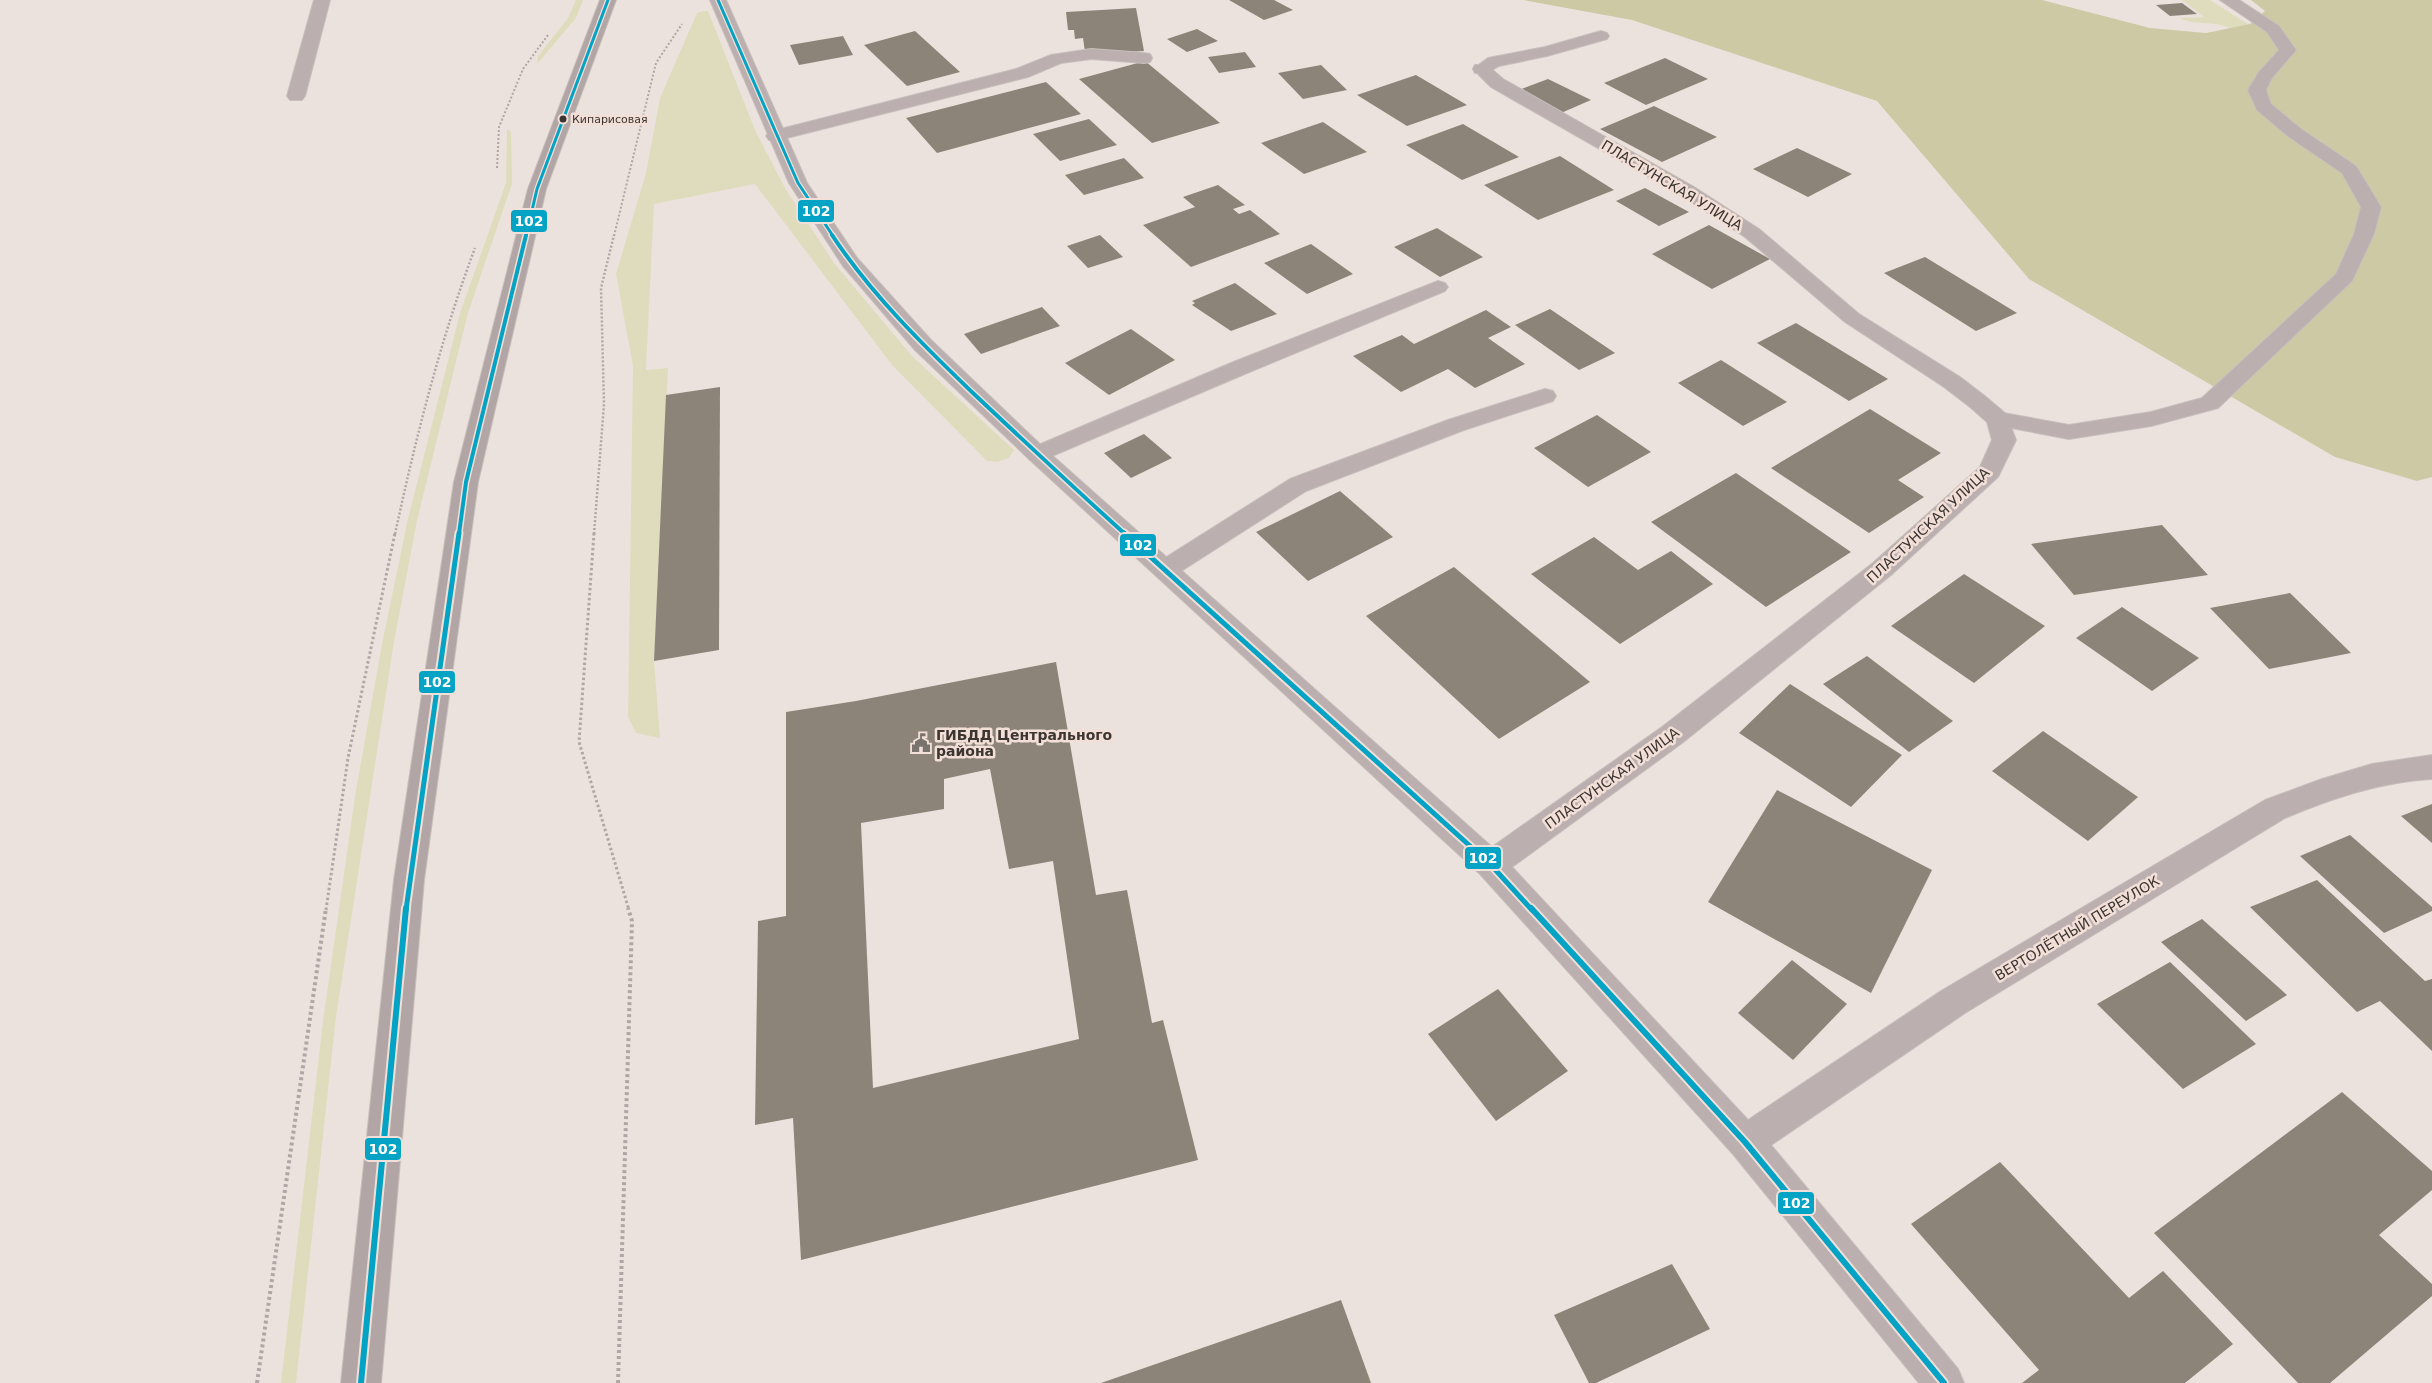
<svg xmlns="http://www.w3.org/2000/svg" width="2432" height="1383" font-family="'DejaVu Sans',sans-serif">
<rect width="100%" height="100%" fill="#ece2dd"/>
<g fill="#dfdcbe">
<polygon points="576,0 583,0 576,18 537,64 538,56 568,18"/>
<path d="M2182,0h28l44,28c-25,6 -18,-1 -39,-4 -13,-2 -22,1 -35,-6l24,-1z"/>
<polygon points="703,11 708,11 755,130 785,188 834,263 912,356 1014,450 1009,458 997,462 987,461 892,365 755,184 654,204 646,370 668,368 654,661 660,738 636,733 628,717 633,366 616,274 646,173 660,98 697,13"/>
<polygon points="507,129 511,132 512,184 468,313 417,521 394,642 336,1017 296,1383 281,1383 323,1021 355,796 382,644 407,523 460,313 506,183"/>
</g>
<polygon fill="#cdc9a4" points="1523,0 2042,0 2150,28 2206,33 2250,24 2265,11 2251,0 2432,0 2432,477 2417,481 2335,457 2029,279 1877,101 1632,20"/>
<g fill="#8d8479" fill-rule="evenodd">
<polygon points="1229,0 1274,0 1293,10 1264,20"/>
<polygon points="2182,3 2197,14 2170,16 2156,5"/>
<polygon points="1136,8 1144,51 1095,54 1085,52 1083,38 1075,39 1074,30 1068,30 1066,12"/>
<polygon points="1197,29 1218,41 1187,52 1167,39"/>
<polygon points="915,31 960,72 907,86 864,45"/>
<polygon points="843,36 853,55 799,65 790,45"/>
<polygon points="1245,52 1256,67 1219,73 1208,57"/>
<polygon points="1665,58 1708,79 1646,105 1604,83"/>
<polygon points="1145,61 1220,123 1152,143 1079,79"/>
<polygon points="1321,65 1347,90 1303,99 1278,73"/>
<polygon points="1416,75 1467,105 1407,126 1357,95"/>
<polygon points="1548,79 1591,100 1561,113 1519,90"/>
<polygon points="1046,82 1081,114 937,153 906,118"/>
<polygon points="1654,106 1717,137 1662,162 1600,129"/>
<polygon points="1089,119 1117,145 1060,161 1033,134"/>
<polygon points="1323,122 1367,152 1304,174 1261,143"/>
<polygon points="1463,124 1519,157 1462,180 1406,145"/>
<polygon points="1797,148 1852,174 1808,197 1753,169"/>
<polygon points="1560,156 1614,190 1538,220 1484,185"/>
<polygon points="1124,158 1144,178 1084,195 1065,175"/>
<polygon points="1218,185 1245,205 1233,209 1239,214 1250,210 1280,234 1191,267 1143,225 1195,207 1183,197"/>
<polygon points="1645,188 1689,212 1659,226 1616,201"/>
<polygon points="1709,225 1770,259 1712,289 1652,254"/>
<polygon points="1437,228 1483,257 1440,277 1394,247"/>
<polygon points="1100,235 1123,257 1088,268 1067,246"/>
<polygon points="1311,244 1353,274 1307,294 1264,263"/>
<polygon points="1925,257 2017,313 1976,331 1884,273"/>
<polygon points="1235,283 1277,314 1231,331 1192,305 1195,303 1192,301"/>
<polygon points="1042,307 1060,326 981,354 964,334"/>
<polygon points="1550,309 1615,353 1579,370 1515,325"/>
<polygon points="1486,310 1511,327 1488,338 1525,364 1475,388 1448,369 1401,392 1353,356 1402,335 1414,344"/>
<polygon points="1796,323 1888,379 1849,401 1757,343"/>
<polygon points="1131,329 1175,360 1109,395 1065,363"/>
<polygon points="1721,360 1787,402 1743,426 1678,383"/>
<polygon points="720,387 719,650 654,661 666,395"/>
<polygon points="1870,409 1941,453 1898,480 1924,497 1869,533 1771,468"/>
<polygon points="1597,415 1651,452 1588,487 1534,448"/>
<polygon points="1144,434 1172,458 1131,478 1104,453"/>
<polygon points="1736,473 1851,552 1766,607 1651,522"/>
<polygon points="1340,491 1393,537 1308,581 1256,532"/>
<polygon points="2162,525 2208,575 2074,595 2031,544"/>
<polygon points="1594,537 1638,570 1671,551 1713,584 1620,644 1531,574"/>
<polygon points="1454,567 1590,682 1499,739 1366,616"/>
<polygon points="1964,574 2045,626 1974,683 1891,626"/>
<polygon points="2290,593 2351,653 2269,669 2210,608"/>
<polygon points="2122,607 2199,658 2152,691 2076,638"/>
<polygon points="1867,656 1953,721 1909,752 1823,684"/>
<path d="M1056,662l40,233 31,-5 25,133 11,-3 35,140 -397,100 -8,-142 -38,7 3,-204 28,-5v-204l70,-11zM990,769l19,100 44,-8 26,178 -206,49 -12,-265 83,-14v-30z"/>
<polygon points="1790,684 1902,755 1851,807 1739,733"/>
<polygon points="2043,731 2138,797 2088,841 1992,771"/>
<polygon points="1777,790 1932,870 1871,993 1708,902"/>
<polygon points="2432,804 2432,843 2401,816"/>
<polygon points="2350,835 2432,907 2432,911 2384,933 2300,856"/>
<polygon points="2317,880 2425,981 2432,979 2432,1051 2380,1001 2357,1012 2250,907"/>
<polygon points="2202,919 2287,995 2246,1021 2161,942"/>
<polygon points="1792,960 1847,1004 1793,1060 1738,1013"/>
<polygon points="2170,962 2256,1044 2183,1089 2097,1004"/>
<polygon points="1498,989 1568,1071 1496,1121 1428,1034"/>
<polygon points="2342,1092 2432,1171 2432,1190 2379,1235 2432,1284 2432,1296 2330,1383 2298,1383 2154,1233"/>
<polygon points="2000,1162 2129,1298 2163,1271 2233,1344 2185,1383 2022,1383 2039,1370 1911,1224"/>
<polygon points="1672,1264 1710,1329 1596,1383 1589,1383 1554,1315"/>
<polygon points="1341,1300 1371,1383 1101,1383"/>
</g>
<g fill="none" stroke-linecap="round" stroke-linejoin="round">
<g stroke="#c7c0bc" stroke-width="2">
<g id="service">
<polygon points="314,0 330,0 305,96 302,100 290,100 287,96"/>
<polygon points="2220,0 2239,0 2279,26 2296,50 2272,78 2266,90 2271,104 2301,129 2356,166 2381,207 2374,234 2352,281 2218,408 2151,426 2069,439 1990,424 1987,419 1990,414 1998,412 2069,425 2151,412 2202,398 2336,274 2354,234 2361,207 2342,173 2289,137 2257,110 2248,90 2259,72 2279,50 2267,32"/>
<polygon points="1601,31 1607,33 1609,36 1607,39 1547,56 1499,66 1487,73 1475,73 1473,69 1488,58 1545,47"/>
<polygon points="1091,49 1144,53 1150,54 1152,58 1150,62 1144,63 1091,59 1061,63 1028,77 775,141 769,140 766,136 769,132 1016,69 1051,55"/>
<polygon points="1438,281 1445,283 1448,287 1445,291 1247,373 1045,459 1037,462 1029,459 1025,454 1029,449 1231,363"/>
<polygon points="1545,389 1553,391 1556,396 1553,401 1464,430 1306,491 1175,575 1166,578 1157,575 1153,569 1157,563 1290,479 1448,420"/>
</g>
</g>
<g stroke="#c7c0bc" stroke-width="2">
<path id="minor" d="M710,0h16l81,183 50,75 74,82 114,109 447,398 170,-120 211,-164 107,-96 12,-27 -5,-18 -17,-15 -26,-20 -99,-65 -100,-85 -65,-42 -189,-108 -18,-18 2,-4h12l16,14 191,108 65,42 100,85 101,63 26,20 20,17 10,26 -18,37 -107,98 -209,168 -170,124 236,253 193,-129 324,-191 57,-21 50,-15 60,-9v24c-52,3 -99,19 -147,39l-320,195 -194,132 187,224 6,14h-45l-186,-229 -253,-280 -451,-415 -114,-109 -72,-84 -54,-83z"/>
</g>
<g stroke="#c7c0bc" stroke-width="2">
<polygon id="secondary" points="600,0 616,0 546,189 478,482 424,880 381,1383 341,1383 394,880 454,482 528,189"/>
</g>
<g stroke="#afa6a5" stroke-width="2" stroke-dasharray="2 2" stroke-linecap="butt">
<polyline points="497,168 499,127 523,69 548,35"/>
<polyline points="614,236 656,63 682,24"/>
</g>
<g stroke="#afa6a5" stroke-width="2.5" stroke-dasharray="2 2" stroke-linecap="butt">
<path d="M395,534c21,-97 45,-193 80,-286"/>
<polyline points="594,534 604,404 601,288 614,235"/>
</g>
<g stroke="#afa6a5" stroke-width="3" stroke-dasharray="2.5 2.5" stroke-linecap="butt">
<polyline points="594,533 579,742 629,910"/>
<polyline points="326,910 348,758 395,533"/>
</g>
<g stroke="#afa6a5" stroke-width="4" stroke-dasharray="3 3" stroke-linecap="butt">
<polyline points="257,1383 326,908"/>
<polyline points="618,1383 632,921 628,908"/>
</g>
<use href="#service" fill="#bbafaf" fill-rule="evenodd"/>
<use href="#minor" fill="#bbafaf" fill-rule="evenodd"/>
<use href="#secondary" fill="#b2a5a6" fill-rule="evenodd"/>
<g stroke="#f2dfd7" stroke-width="5.5">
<g id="bus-1-far3">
<polyline points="718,0 798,183 833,236"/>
<polyline points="526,236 537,189 608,0"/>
</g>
</g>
<g stroke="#f2dfd7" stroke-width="7">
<g id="bus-1-far2">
<path d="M832,235c39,59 91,110 142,159 50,47 100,94 151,140"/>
<polyline points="459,534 466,482 526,235"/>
</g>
</g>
<g stroke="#f2dfd7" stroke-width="9">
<g id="bus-1-far1">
<polyline points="1124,533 1491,865 1532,910"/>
<polyline points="406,910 459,533"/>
</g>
</g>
<g stroke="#f2dfd7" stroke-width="10">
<g id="bus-1">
<polyline points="1531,908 1745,1142 1944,1383"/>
<polyline points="361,1383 406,908"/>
</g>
</g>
<use href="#bus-1-far3" stroke="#03a3c6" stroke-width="3"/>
<use href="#bus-1-far2" stroke="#03a3c6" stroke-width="4"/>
<use href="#bus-1-far1" stroke="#03a3c6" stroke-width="5"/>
<use href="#bus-1" stroke="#03a3c6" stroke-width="6"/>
</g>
<defs>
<g id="civic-bare" transform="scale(1.5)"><path d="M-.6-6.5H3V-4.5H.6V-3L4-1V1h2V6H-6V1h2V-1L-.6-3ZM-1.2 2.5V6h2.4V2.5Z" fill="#7a726d" stroke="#f2dfd7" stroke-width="2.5" paint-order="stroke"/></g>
</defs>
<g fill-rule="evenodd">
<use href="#civic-bare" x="921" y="743"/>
</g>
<circle fill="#3c3531" stroke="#f2dfd7" stroke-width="2" cx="563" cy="119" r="4.5"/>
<g text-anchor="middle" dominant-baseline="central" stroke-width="5" stroke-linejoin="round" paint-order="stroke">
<g font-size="11" fill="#3c3531" stroke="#f2dfd7" text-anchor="start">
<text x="572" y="119">Кипарисовая</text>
</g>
<g font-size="14" fill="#3c3531" stroke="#f2dfd7">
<text transform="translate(1672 185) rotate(31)">ПЛАСТУНСКАЯ УЛИЦА</text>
<text transform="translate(1928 525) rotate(-43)">ПЛАСТУНСКАЯ УЛИЦА</text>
<text transform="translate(1612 778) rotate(-36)">ПЛАСТУНСКАЯ УЛИЦА</text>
<text transform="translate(2077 928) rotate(-31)">ВЕРТОЛЁТНЫЙ ПЕРЕУЛОК</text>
</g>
<g font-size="14" font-weight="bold" fill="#3c3531" stroke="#f2dfd7" text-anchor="start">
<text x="936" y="735">ГИБДД Центрального<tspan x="936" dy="16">района</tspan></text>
</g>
</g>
<g stroke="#f2dfd7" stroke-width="2">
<rect x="797" y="199" width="38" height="24" rx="5" fill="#03a3c6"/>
<rect x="510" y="209" width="38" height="24" rx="5" fill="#03a3c6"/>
<rect x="1119" y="533" width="38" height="24" rx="5" fill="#03a3c6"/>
<rect x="418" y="670" width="38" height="24" rx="5" fill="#03a3c6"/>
<rect x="1464" y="846" width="38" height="24" rx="5" fill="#03a3c6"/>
<rect x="364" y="1137" width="38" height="24" rx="5" fill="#03a3c6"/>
<rect x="1777" y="1191" width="38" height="24" rx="5" fill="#03a3c6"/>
</g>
<g font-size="14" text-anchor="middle" font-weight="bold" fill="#fff">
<text x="816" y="216">102</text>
<text x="529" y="226">102</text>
<text x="1138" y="550">102</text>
<text x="437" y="687">102</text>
<text x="1483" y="863">102</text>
<text x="383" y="1154">102</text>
<text x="1796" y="1208">102</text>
</g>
</svg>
